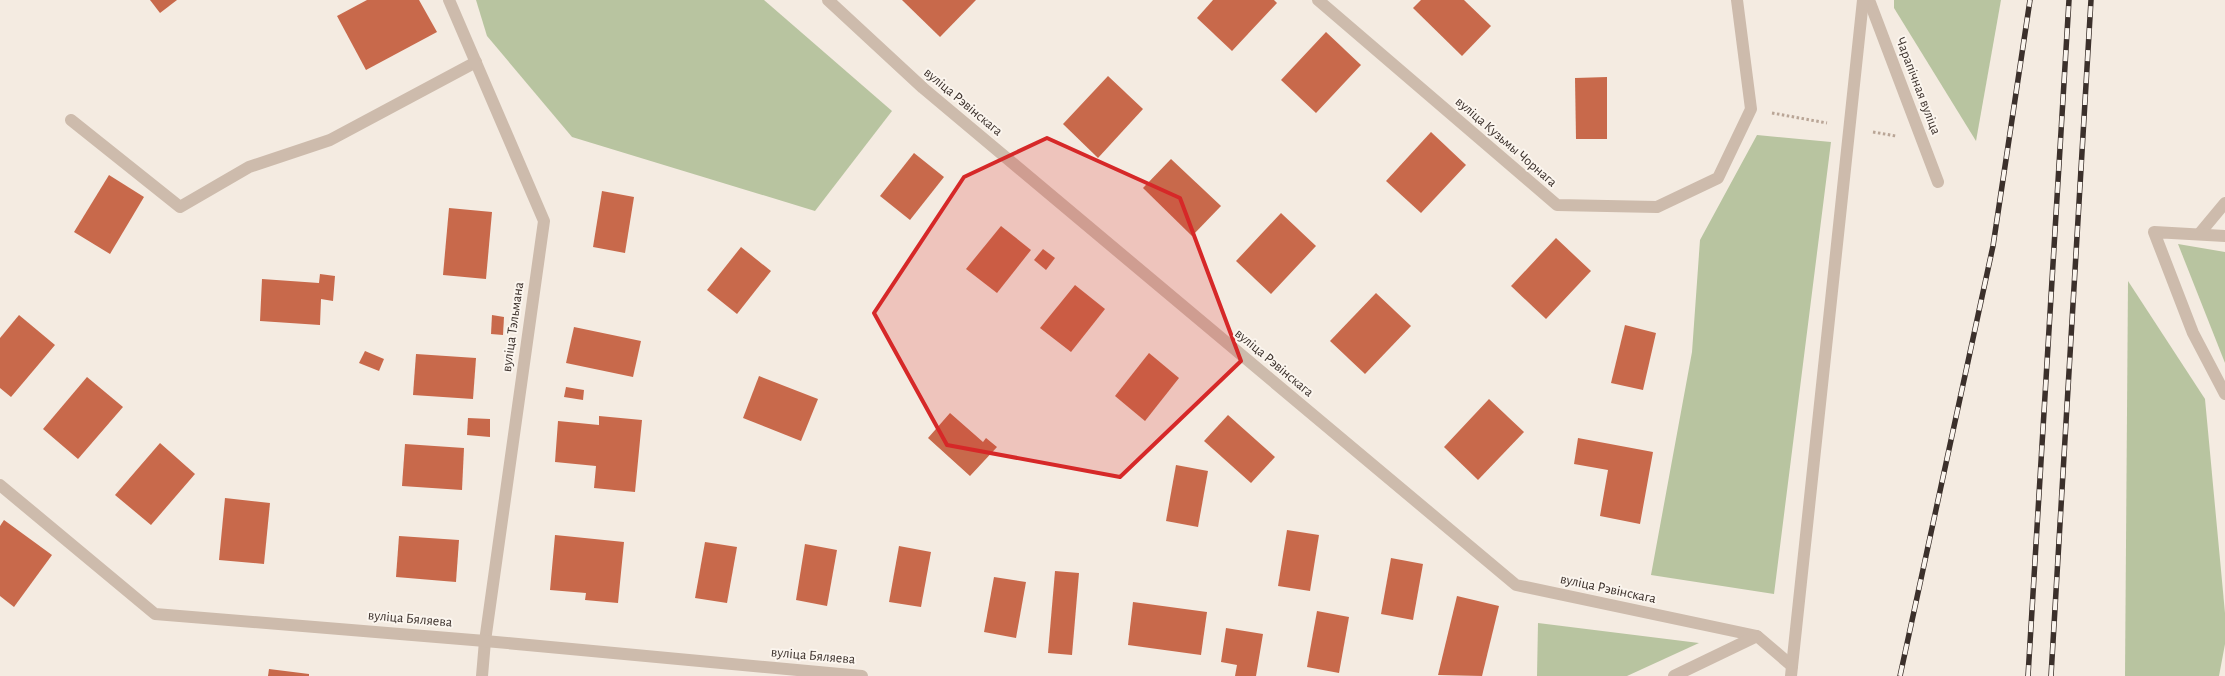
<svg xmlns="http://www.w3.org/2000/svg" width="2225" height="676" font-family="'Alegreya Sans',sans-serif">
<rect width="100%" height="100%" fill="#f4ebe1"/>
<g fill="#b8c4a0">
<polygon points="476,0 764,0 892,111 815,211 572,137 487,36"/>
<polygon points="1894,0 2001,0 1976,141 1894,8"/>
<polygon points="1757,135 1831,142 1774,594 1651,575 1692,352 1700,240"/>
<polygon points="2178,244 2225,252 2225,363"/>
<polygon points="2128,281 2205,399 2225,613 2225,644 2219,676 2125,676"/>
<polygon points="1538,623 1699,643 1627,676 1537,676"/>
</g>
<g fill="#c8694b">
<polygon points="150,0 177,0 160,13"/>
<polygon points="367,0 419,0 437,32 366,70 337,16"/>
<polygon points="902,0 976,0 940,37"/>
<polygon points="1213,0 1274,0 1277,3 1232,51 1197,18"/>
<polygon points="1421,0 1464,0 1491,26 1462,56 1413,8"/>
<polygon points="1326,32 1361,65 1316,113 1281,80"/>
<polygon points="1108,76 1143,109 1098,158 1063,124"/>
<polygon points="1607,77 1607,139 1576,139 1575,78"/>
<polygon points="1431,132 1466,165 1421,213 1386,181"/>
<polygon points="914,153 944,177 910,220 880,196"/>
<polygon points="1171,159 1221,206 1192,236 1143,188"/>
<polygon points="109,175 144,197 110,254 74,232"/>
<polygon points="602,191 634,197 625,253 593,247"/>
<polygon points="449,208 492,212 486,279 443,275"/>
<polygon points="1281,213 1316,246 1271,294 1236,261"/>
<polygon points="1001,226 1031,250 997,293 966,269"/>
<polygon points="1556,238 1591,271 1546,319 1511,286"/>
<polygon points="741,247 771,271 737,314 707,290"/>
<polygon points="1043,249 1055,258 1046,270 1034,260"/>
<polygon points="320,274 335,276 333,301 321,299 320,325 260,321 262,279 319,283"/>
<polygon points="1075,285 1105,309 1071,352 1040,328"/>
<polygon points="1376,293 1411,326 1365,374 1330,341"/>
<polygon points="19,315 55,345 11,397 0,388 0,338"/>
<polygon points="492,315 504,317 503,335 491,334"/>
<polygon points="1625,325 1656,333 1643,390 1611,383"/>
<polygon points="574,327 641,341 633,377 566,363"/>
<polygon points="365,351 384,359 379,371 359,363"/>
<polygon points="1149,353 1179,378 1145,421 1115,396"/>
<polygon points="416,354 476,358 473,399 413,395"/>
<polygon points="759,376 818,399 801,441 743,418"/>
<polygon points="87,377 123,407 78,459 43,429"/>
<polygon points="566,387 584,390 583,400 564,397"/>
<polygon points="1489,399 1524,432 1478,480 1444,447"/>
<polygon points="950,413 983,442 986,438 997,447 970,476 928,438"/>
<polygon points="1228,415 1275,457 1251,483 1204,441"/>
<polygon points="599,416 642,420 635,492 594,488 596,466 555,462 558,421 599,425"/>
<polygon points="468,418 490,419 490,437 467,435"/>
<polygon points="1578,438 1653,452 1640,524 1600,516 1608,470 1574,464"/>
<polygon points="160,443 195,474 151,525 115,495"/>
<polygon points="405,444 464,448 462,490 402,486"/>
<polygon points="1176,465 1208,471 1198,527 1166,521"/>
<polygon points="225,498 270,503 264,564 219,560"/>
<polygon points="4,520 52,555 14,607 0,596 0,526"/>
<polygon points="1287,530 1319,535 1310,591 1278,586"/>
<polygon points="555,535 624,542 618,603 585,600 586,593 550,590"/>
<polygon points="399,536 459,540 456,582 396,577"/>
<polygon points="705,542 737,547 727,603 695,598"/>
<polygon points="805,544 837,550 827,606 796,600"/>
<polygon points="899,546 931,552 921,607 889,602"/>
<polygon points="1391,558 1423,564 1413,620 1381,614"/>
<polygon points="1055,571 1079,573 1072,655 1048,653"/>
<polygon points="994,577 1026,582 1016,638 984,632"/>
<polygon points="1457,596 1499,606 1482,676 1438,675"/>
<polygon points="1133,602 1207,612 1201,655 1128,645"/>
<polygon points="1317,611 1349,617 1339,673 1307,667"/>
<polygon points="1226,628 1263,634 1256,676 1235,676 1237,665 1221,662"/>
<polygon points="269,669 309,674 309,676 268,676"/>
</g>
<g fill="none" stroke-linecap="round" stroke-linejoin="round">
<g stroke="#b9a596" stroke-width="3" stroke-dasharray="2.5 2.5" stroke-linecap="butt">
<polyline points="1772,113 1827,123"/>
<polyline points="1873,132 1896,136"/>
</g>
<polyline stroke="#cdbbac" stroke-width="12" points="71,120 180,207 249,167 330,140 476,62"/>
<g stroke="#cdbbac" stroke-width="12">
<polyline points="449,0 544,221 485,641 482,676"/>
<polyline points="828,0 923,88 1516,585 1757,636"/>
<polyline points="1318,0 1557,205 1657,207 1718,178 1751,109 1737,0"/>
<polyline points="1869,0 1938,182"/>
<polyline points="2200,233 2225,203"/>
<polyline points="2225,236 2154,232 2193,333 2225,394"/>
<polyline points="0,485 155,614 485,641 862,676"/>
<polyline points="1674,676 1757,636 1792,666"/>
<polyline points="1791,676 1863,0"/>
</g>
<g stroke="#3b302b" stroke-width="5.5">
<g id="rail">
<polyline points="1900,676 1993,246 2030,0"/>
<polyline points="2028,676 2069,0"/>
<polyline points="2051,676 2091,0"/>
</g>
</g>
<use href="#rail" stroke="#fbf5ee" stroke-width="4" stroke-dasharray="11" stroke-linecap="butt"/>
</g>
<path fill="#d62828" fill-opacity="0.2" stroke="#d62828" stroke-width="4" stroke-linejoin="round" d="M1047,138l133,60 61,163 -121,116 -173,-32 -73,-132 90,-136z"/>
<g text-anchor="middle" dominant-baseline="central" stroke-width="4" stroke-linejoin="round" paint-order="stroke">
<g font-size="14" fill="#3b302b" stroke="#fbf5ee">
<text transform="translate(1918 86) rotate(69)">Чарапічная вуліца</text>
<text transform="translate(963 102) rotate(40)">вуліца Рэвінскага</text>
<text transform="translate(1506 142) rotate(41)">вуліца Кузьмы Чорнага</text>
<text transform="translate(513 327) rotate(-82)">вуліца Тэльмана</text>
<text transform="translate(1274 363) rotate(40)">вуліца Рэвінскага</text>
<text transform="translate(1608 589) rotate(12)">вуліца Рэвінскага</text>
<text transform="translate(410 619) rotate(5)">вуліца Бяляева</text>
<text transform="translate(813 656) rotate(5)">вуліца Бяляева</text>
</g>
</g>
</svg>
